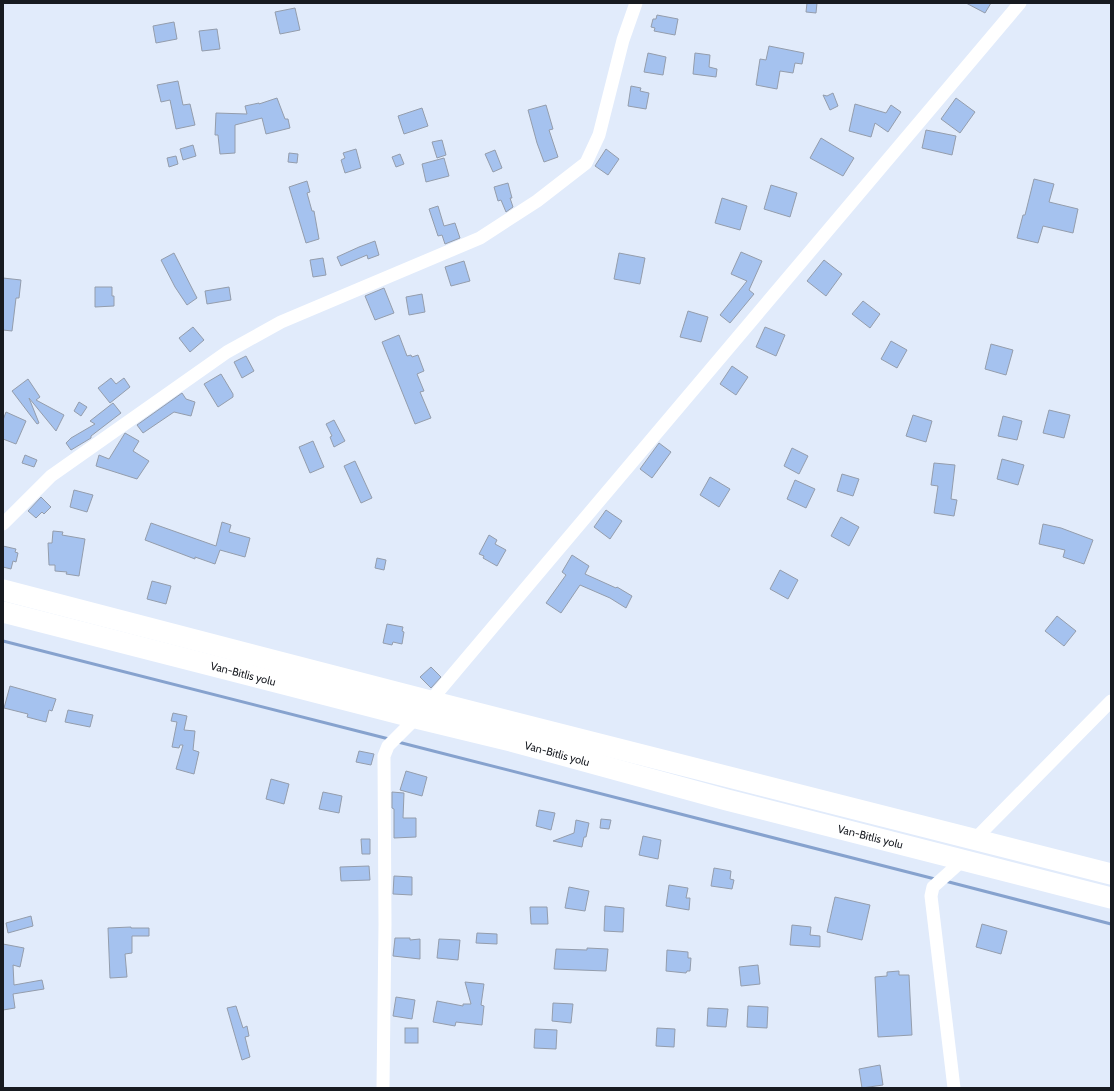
<svg xmlns="http://www.w3.org/2000/svg" width="1114" height="1091" font-family="Cabin,sans-serif">
<rect width="100%" height="100%" fill="#e1ebfb"/>
<g fill="none" stroke-linecap="round" stroke-linejoin="round">
<g stroke="#86a2ce" stroke-width="3">
<polyline points="3,641 389,739"/>
<polyline points="398,742 935,879"/>
<polyline points="945,881 1111,924"/>
</g>
</g>
<g fill="#a5c2ef" stroke="#949dac">
<polygon points="807,3 817,3 816,13 806,12"/>
<polygon points="966,3 991,3 985,13"/>
<polygon points="295,8 300,30 280,34 275,12"/>
<polygon points="657,15 678,19 675,35 654,31 655,28 651,27 653,19 656,19"/>
<polygon points="174,22 177,39 156,43 153,26"/>
<polygon points="217,29 220,49 202,51 199,31"/>
<polygon points="769,46 804,53 802,64 795,63 793,73 780,71 777,89 756,85 760,59 766,60"/>
<polygon points="648,53 666,57 663,75 644,72"/>
<polygon points="695,53 710,55 709,67 717,69 716,77 693,74"/>
<polygon points="178,81 183,105 190,104 195,125 176,129 170,100 161,102 157,85"/>
<polygon points="631,86 641,88 640,91 649,93 646,109 628,106"/>
<polygon points="833,93 838,106 830,110 823,95 827,96"/>
<polygon points="277,98 285,119 288,119 290,128 266,134 262,118 235,125 235,153 220,154 218,135 215,135 216,113 247,114 245,106 259,103 259,104"/>
<polygon points="956,98 975,112 960,133 941,119"/>
<polygon points="855,104 886,113 891,105 901,112 888,132 875,123 871,137 849,131"/>
<polygon points="546,105 553,129 549,130 558,157 544,162 537,143 528,110"/>
<polygon points="422,108 428,126 404,134 398,116"/>
<polygon points="926,130 956,136 952,155 922,148"/>
<polygon points="821,138 854,158 843,176 810,158"/>
<polygon points="442,140 446,155 437,158 432,142"/>
<polygon points="193,145 196,156 183,160 180,149"/>
<polygon points="356,149 361,168 345,173 341,160 345,158 343,153"/>
<polygon points="606,149 619,159 608,175 595,166"/>
<polygon points="495,150 502,168 493,172 485,154"/>
<polygon points="289,153 298,154 297,163 288,162"/>
<polygon points="400,154 404,164 396,167 392,157"/>
<polygon points="176,156 178,164 169,167 167,158"/>
<polygon points="444,158 449,176 426,182 422,164"/>
<polygon points="1034,179 1054,184 1049,202 1078,209 1073,233 1043,226 1038,243 1017,238 1023,215 1025,215"/>
<polygon points="307,181 310,192 307,193 312,211 314,211 319,239 306,243 289,187"/>
<polygon points="508,183 512,198 510,198 513,207 506,212 501,200 498,201 494,187"/>
<polygon points="771,185 797,193 790,217 764,209"/>
<polygon points="722,198 747,206 740,230 715,223"/>
<polygon points="438,206 444,226 455,223 460,238 445,244 442,235 438,236 429,209"/>
<polygon points="375,241 379,255 368,259 367,255 341,266 337,257 359,247"/>
<polygon points="741,252 762,261 749,290 754,294 730,323 720,315 747,281 731,274"/>
<polygon points="174,253 197,298 187,305 175,287 161,260"/>
<polygon points="619,253 645,258 640,284 614,279"/>
<polygon points="323,258 326,275 313,277 310,260"/>
<polygon points="824,260 842,274 826,296 807,281"/>
<polygon points="464,261 470,281 451,286 445,267"/>
<polygon points="3,278 21,280 19,298 16,298 12,331 3,330"/>
<polygon points="95,287 112,287 112,296 114,296 114,306 95,307"/>
<polygon points="229,287 231,300 207,304 205,291"/>
<polygon points="384,288 394,313 375,320 365,296"/>
<polygon points="422,294 425,312 409,315 406,297"/>
<polygon points="863,301 880,314 870,328 852,314"/>
<polygon points="688,311 708,317 701,342 680,337"/>
<polygon points="193,327 204,340 190,352 179,338"/>
<polygon points="765,327 785,335 776,356 756,347"/>
<polygon points="399,335 407,356 411,355 412,357 418,355 424,371 417,374 424,391 420,392 431,418 415,424 382,342"/>
<polygon points="891,341 907,350 897,368 881,359"/>
<polygon points="991,344 1013,350 1006,375 985,369"/>
<polygon points="246,356 254,371 242,378 234,362"/>
<polygon points="732,366 748,377 736,395 720,384"/>
<polygon points="221,374 233,394 233,397 218,407 204,384"/>
<polygon points="111,378 116,384 124,378 130,387 110,403 98,388"/>
<polygon points="28,379 40,397 36,400 64,415 56,431 29,398 39,423 37,424 12,391"/>
<polygon points="182,393 186,399 195,402 191,416 174,412 143,433 137,425"/>
<polygon points="79,402 87,407 81,416 74,411"/>
<polygon points="113,403 121,413 91,436 91,438 71,450 66,443 71,438 95,424 90,421"/>
<polygon points="1049,410 1070,415 1064,438 1043,433"/>
<polygon points="6,412 26,421 16,444 3,439 3,420"/>
<polygon points="913,415 932,421 926,442 906,436"/>
<polygon points="1003,416 1022,421 1017,440 998,436"/>
<polygon points="334,420 345,441 334,447 330,437 332,436 326,424"/>
<polygon points="125,433 139,441 133,451 149,461 137,479 96,466 99,455 109,459"/>
<polygon points="313,441 324,467 310,473 299,447"/>
<polygon points="659,443 671,452 652,478 640,469"/>
<polygon points="792,448 808,456 799,474 784,466"/>
<polygon points="25,455 37,460 34,467 22,463"/>
<polygon points="1002,459 1024,465 1018,485 997,479"/>
<polygon points="355,461 372,498 361,503 344,466"/>
<polygon points="934,463 955,465 951,499 957,500 954,516 934,513 938,486 931,485"/>
<polygon points="842,474 859,479 853,496 837,491"/>
<polygon points="710,477 730,489 719,507 700,495"/>
<polygon points="795,480 815,489 806,508 787,499"/>
<polygon points="74,490 93,495 87,512 70,507"/>
<polygon points="41,497 51,507 44,514 42,512 36,518 28,511"/>
<polygon points="606,510 622,521 610,539 594,527"/>
<polygon points="841,517 859,527 849,546 831,536"/>
<polygon points="222,522 231,525 229,532 250,538 245,557 220,550 215,564 195,557 195,559 145,540 151,523 216,546"/>
<polygon points="1043,524 1061,528 1093,540 1084,564 1063,557 1065,550 1039,544"/>
<polygon points="53,531 63,532 62,535 85,539 79,576 66,574 67,572 55,571 55,565 49,565 48,543 52,543"/>
<polygon points="489,535 497,540 495,544 506,550 497,566 483,558 484,556 479,554"/>
<polygon points="3,546 16,549 15,552 18,553 16,562 13,561 11,569 3,567"/>
<polygon points="572,555 589,566 585,574 616,588 617,587 632,596 626,608 610,598 580,585 561,613 546,603 566,575 562,572"/>
<polygon points="377,558 386,560 384,570 375,568"/>
<polygon points="780,570 798,580 788,599 770,589"/>
<polygon points="152,581 171,586 166,604 147,599"/>
<polygon points="1057,616 1076,631 1064,646 1045,631"/>
<polygon points="387,624 403,627 402,631 404,632 402,644 393,642 392,645 383,643"/>
<polygon points="431,667 441,677 431,688 420,677"/>
<polygon points="10,686 56,699 52,711 49,710 46,722 27,717 28,714 4,708"/>
<polygon points="68,710 93,715 90,727 65,722"/>
<polygon points="173,713 187,716 184,730 195,731 193,750 199,752 194,774 176,769 183,745 180,745 179,748 172,747 177,722 171,721"/>
<polygon points="359,751 374,754 371,765 356,762"/>
<polygon points="406,771 427,777 422,796 400,790"/>
<polygon points="271,779 289,784 284,804 266,799"/>
<polygon points="323,792 342,796 339,813 319,809"/>
<polygon points="392,792 404,793 403,818 416,818 416,837 394,838 394,809 392,808"/>
<polygon points="539,810 555,813 551,830 536,826"/>
<polygon points="601,819 611,820 609,829 600,828"/>
<polygon points="576,820 589,823 586,837 584,837 582,847 553,841 574,833"/>
<polygon points="643,836 661,840 658,859 639,855"/>
<polygon points="361,839 370,839 370,854 362,854"/>
<polygon points="369,866 370,880 341,881 340,867"/>
<polygon points="714,868 731,871 730,879 734,880 732,889 711,886"/>
<polygon points="394,876 412,877 412,895 393,894"/>
<polygon points="669,885 688,888 686,898 690,898 689,910 666,906"/>
<polygon points="569,887 589,891 585,911 565,908"/>
<polygon points="835,897 870,905 862,940 827,932"/>
<polygon points="605,906 624,908 623,932 604,931"/>
<polygon points="530,907 547,907 548,924 531,924"/>
<polygon points="31,916 33,926 8,933 6,923"/>
<polygon points="982,924 1007,931 1001,954 976,947"/>
<polygon points="792,925 811,927 810,935 820,936 820,947 790,945"/>
<polygon points="131,927 131,928 149,928 149,936 132,936 132,953 125,954 127,977 110,978 108,928"/>
<polygon points="477,933 497,934 497,944 476,943"/>
<polygon points="395,938 410,938 410,940 420,939 420,959 393,956"/>
<polygon points="439,939 460,940 458,960 437,958"/>
<polygon points="3,944 24,948 20,967 13,965 14,985 42,980 44,989 13,994 15,1008 3,1010"/>
<polygon points="587,948 608,949 606,971 554,969 556,949 587,950"/>
<polygon points="667,950 688,952 688,958 691,958 690,971 687,971 686,973 666,971"/>
<polygon points="758,965 760,984 741,986 739,967"/>
<polygon points="899,971 899,975 909,975 912,1035 878,1037 875,977 887,976 887,972"/>
<polygon points="465,982 484,984 481,1005 484,1006 482,1025 456,1022 455,1026 433,1022 437,1001 463,1006 463,1004 471,1004"/>
<polygon points="396,997 415,1000 412,1019 393,1016"/>
<polygon points="553,1003 573,1004 571,1023 552,1021"/>
<polygon points="236,1006 243,1028 247,1026 249,1036 245,1037 250,1057 242,1060 227,1008"/>
<polygon points="748,1006 768,1007 767,1028 747,1027"/>
<polygon points="708,1008 728,1009 726,1027 707,1026"/>
<rect x="405" y="1028" width="13" height="15"/>
<polygon points="657,1028 675,1029 674,1047 656,1046"/>
<polygon points="535,1029 557,1030 556,1049 534,1048"/>
<polygon points="880,1065 883,1085 862,1088 859,1069"/>
</g>
<g fill="none" stroke-linecap="round" stroke-linejoin="round">
<g stroke="#fff" stroke-width="13">
<polyline points="3,524 51,476 227,352 281,322 480,238 537,201 586,163 599,135 623,40 636,3"/>
<polyline points="975,839 1111,701"/>
<polyline points="383,1088 385,924 384,756 388,746 416,718 438,692 1020,3"/>
<polyline points="954,1088 931,896 933,887 963,860"/>
</g>
<g stroke="#fff" stroke-width="21">
<polyline points="3,590 430,701 1111,874"/>
<path id="s1" d="M3,612l413,106 95,23 216,59 384,98"/>
</g>
</g>
<g text-anchor="middle" dominant-baseline="central" stroke-width="4" stroke-linejoin="round" paint-order="stroke">
<g font-size="11" fill="#171a20" stroke="#fff">
<text stroke="none"><textPath href="#s1" startOffset="248">Van-Bitlis yolu</textPath></text>
<text stroke="none"><textPath href="#s1" startOffset="572">Van-Bitlis yolu</textPath></text>
<text stroke="none"><textPath href="#s1" startOffset="896">Van-Bitlis yolu</textPath></text>
</g>
</g>
<rect width="1114" height="1091" fill="none" stroke="#171a20" stroke-width="8"/>
</svg>
